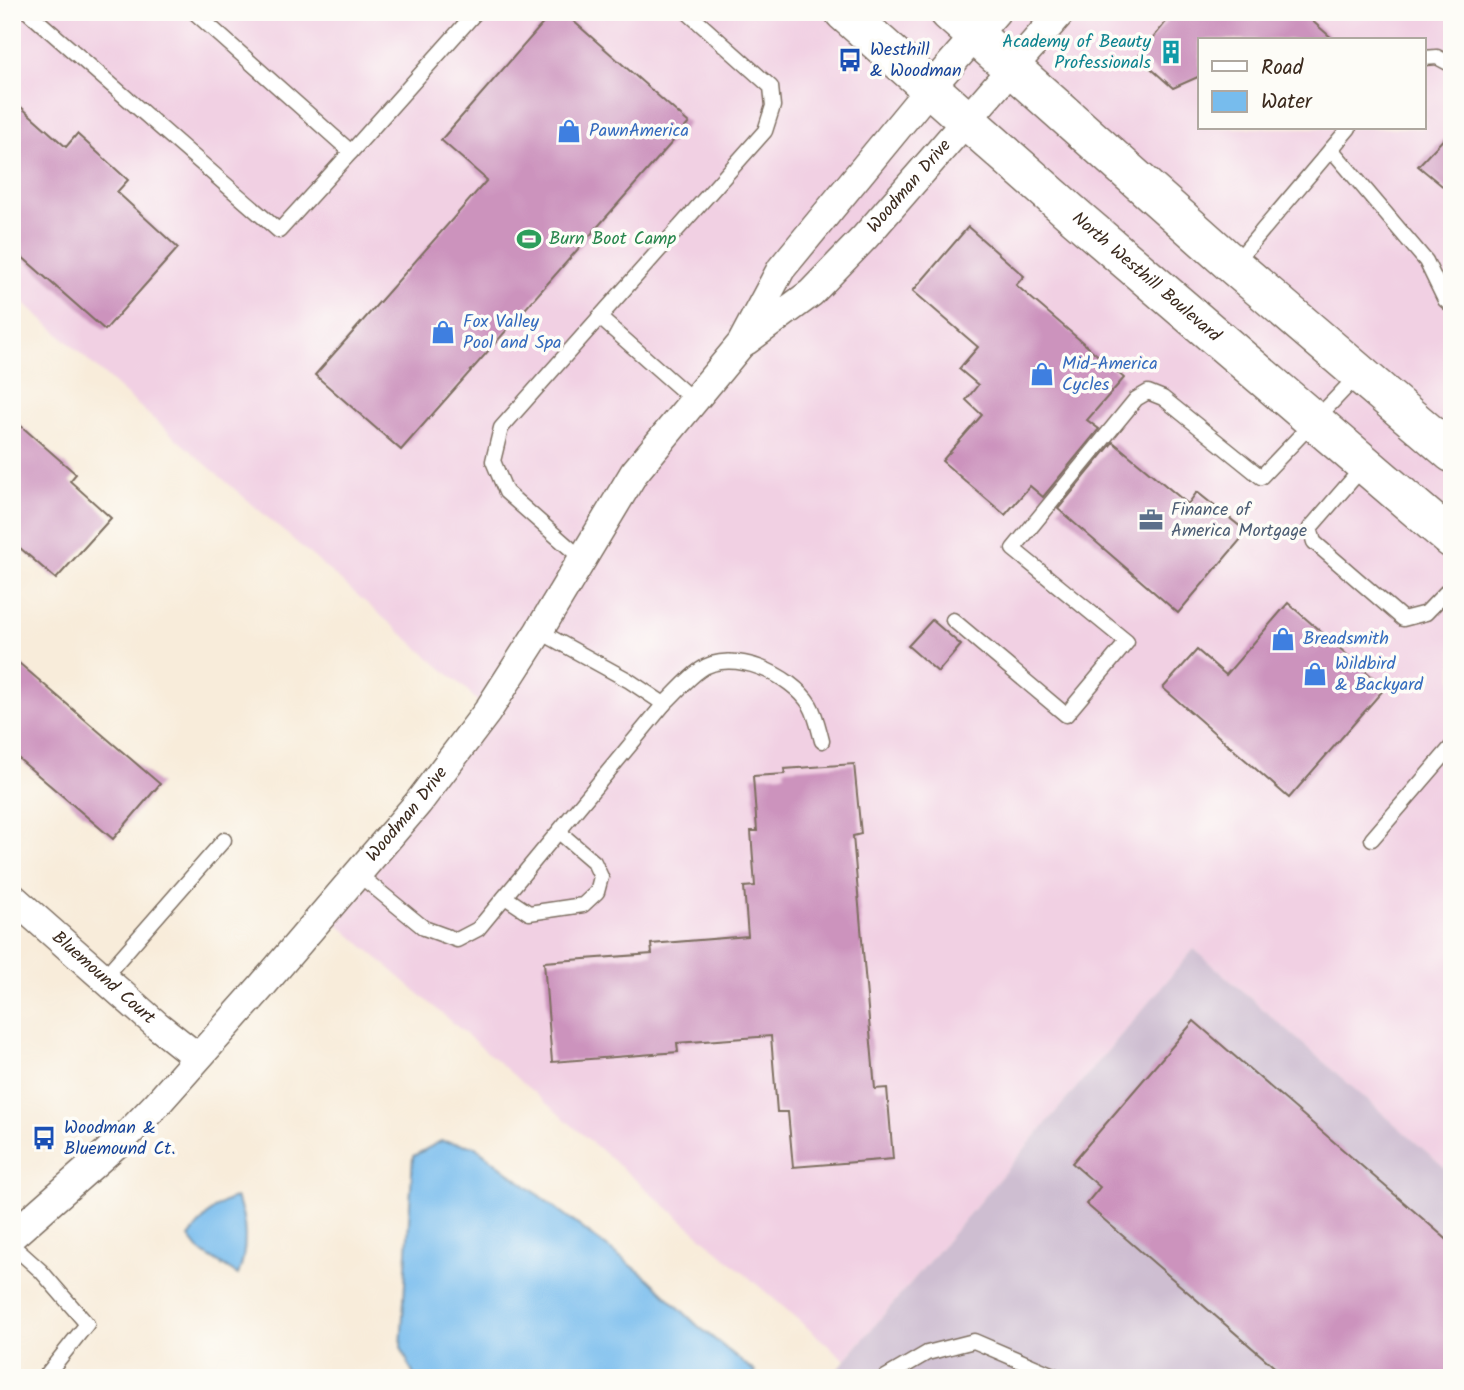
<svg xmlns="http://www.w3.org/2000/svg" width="1464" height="1390" font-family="Kalam,sans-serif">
<rect width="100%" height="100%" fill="#fdfcf7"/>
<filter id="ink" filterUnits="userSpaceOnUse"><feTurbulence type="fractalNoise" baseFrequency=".0143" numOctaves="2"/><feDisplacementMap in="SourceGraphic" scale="14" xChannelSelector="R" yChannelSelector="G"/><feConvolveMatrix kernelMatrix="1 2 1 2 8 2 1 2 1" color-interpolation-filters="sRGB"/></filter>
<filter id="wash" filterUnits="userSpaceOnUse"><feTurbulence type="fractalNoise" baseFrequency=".00686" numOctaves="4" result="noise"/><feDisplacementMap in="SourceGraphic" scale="28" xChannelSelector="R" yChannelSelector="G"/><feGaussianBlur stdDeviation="1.57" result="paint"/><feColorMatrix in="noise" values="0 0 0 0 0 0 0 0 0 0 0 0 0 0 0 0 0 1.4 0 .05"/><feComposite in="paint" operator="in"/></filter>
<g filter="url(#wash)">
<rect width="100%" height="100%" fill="#f8ecda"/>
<path fill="#f1d0e3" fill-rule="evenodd" d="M12,12h1440v1162l-258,-225 -349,411 -520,-447 162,-201 -20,-22 -318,-275 -137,-123zM1200,40h224v88h-224z"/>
<polygon fill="#cebed1" points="1194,949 1452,1174 1452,1378 830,1378"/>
<g fill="#77bced" stroke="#597386" stroke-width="2">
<polygon points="441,1141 474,1146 649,1279 698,1326 755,1372 751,1378 415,1378 401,1347 413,1156"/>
<path d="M236,1198c12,21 11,55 2,77l-38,-24 -11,-14c12,-15 27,-36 47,-39z"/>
</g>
<g id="blocks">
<g fill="#cc93bd">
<polygon points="553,12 563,12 689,123 401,450 315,375 487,180 441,140"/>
<polygon points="1174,12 1302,12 1334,40 1200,40 1200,76 1173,88 1138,57"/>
<polygon points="12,99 66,147 77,134 128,180 117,192 178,248 105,330 12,248"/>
<polygon points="1452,130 1452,194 1418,166"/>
<polygon points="968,227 1024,276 1016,285 1124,378 1087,420 1099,429 1043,497 1030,486 1005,515 942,461 982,415 966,400 978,385 959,369 978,347 913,291"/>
<polygon points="12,418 76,474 70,481 111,518 56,579 12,541"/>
<polygon points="1113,442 1188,504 1197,492 1247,532 1178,613 1058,509"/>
<polygon points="1288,603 1385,688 1289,798 1163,688 1197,650 1226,675"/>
<polygon points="932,620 961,645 938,672 908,646"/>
<polygon points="12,657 160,784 113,839 12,753"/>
<polygon points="854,764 861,834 853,836 875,1089 887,1088 893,1159 793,1167 788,1112 777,1112 771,1036 677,1043 678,1052 552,1062 544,962 652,954 651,944 748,936 744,887 755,886 751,831 757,831 753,776 785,774 784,769"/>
<polygon points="1194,1021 1452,1244 1452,1378 1287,1378 1086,1204 1100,1187 1072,1163"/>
</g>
</g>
</g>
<g filter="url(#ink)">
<use href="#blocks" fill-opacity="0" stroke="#7d6e60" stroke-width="2"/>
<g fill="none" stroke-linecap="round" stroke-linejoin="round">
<g stroke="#7d6e60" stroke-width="17">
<g id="lane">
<polyline points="28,12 279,231 351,152"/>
<polyline points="194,12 351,152 476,12"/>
<polyline points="1424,58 1437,57 1452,65"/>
<polyline points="1331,149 1426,261 1445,300 1452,306"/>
<polyline points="1235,263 1349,128"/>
<polyline points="599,317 693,400"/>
<polyline points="1364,466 1310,528 1314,542 1403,619 1426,613 1452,586"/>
<polyline points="581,558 506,492 493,461 501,428 765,131 773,106 771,87 687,12"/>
<polyline points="953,620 1066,715 1127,642 1013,549 1136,399 1148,392 1163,398 1261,477 1358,375"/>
<path d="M664,704c12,-11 23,-25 36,-34 32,-23 92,5 110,35 6,10 9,25 12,36"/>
<polyline points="1372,839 1452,746"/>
<polyline points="358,874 424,928 457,940 478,929 664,704 628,680 539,631"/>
<polyline points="505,897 529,913 583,905 597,892 601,877 594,862 559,832"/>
<polyline points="104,977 224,840"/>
<polyline points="12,1245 41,1271 87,1324 44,1378"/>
<polyline points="884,1378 927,1353 974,1341 1060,1378"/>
</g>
</g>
<g stroke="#7d6e60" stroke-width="31">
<g id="street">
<path id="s1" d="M746,341l65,-48 54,-56 196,-225"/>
<path id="s2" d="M12,897l146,129 39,31"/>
<path id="s3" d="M12,1236l117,-103 27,-28 105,-118 157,-184 69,-91 52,-81 95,-158 107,-129 40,-75 149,-181 66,-76"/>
</g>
</g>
<g stroke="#7d6e60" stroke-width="41">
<g id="secondary">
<path id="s4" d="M844,12l233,206 375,321"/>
<polyline points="949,12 1233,265 1452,453"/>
</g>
</g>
<use href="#lane" stroke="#fff" stroke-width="14"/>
<use href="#street" stroke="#fff" stroke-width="28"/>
<use href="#secondary" stroke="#fff" stroke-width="38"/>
</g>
</g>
<defs>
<g id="building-bare" transform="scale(1.89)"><path d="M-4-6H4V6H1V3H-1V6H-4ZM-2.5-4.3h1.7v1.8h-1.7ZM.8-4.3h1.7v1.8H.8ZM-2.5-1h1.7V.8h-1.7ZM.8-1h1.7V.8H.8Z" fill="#0f9aa8" stroke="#fdfcf7" stroke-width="2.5" paint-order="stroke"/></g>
<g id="bus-bare" transform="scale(1.89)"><path d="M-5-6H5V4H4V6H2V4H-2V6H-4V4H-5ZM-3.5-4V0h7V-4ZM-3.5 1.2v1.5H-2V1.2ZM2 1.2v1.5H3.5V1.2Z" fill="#1a4fb4" stroke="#fdfcf7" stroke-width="2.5" paint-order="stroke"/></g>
<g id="shop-bare" transform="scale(1.89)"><path d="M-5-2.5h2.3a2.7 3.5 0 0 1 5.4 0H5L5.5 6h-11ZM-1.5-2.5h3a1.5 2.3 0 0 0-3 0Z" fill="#3f7fe0" stroke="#fdfcf7" stroke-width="2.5" paint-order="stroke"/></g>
<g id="stadium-bare" transform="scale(1.89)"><path d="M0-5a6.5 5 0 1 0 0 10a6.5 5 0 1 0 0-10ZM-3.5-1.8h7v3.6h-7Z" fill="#2e9e5b" stroke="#fdfcf7" stroke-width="2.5" paint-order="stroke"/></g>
<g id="office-bare" transform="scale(1.89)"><path d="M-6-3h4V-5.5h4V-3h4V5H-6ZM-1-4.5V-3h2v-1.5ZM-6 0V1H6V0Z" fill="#5c6f8a" stroke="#fdfcf7" stroke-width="2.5" paint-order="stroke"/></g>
</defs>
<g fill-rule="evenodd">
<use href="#building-bare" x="1171" y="52"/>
<use href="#bus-bare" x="850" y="60"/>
<use href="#shop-bare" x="569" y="131"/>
<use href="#stadium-bare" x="529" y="239"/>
<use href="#shop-bare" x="443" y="332"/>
<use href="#shop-bare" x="1042" y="374"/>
<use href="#office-bare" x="1151" y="520"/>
<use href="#shop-bare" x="1283" y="639"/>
<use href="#shop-bare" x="1315" y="674"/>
<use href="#bus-bare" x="44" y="1138"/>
</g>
<g text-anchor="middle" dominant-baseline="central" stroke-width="7" stroke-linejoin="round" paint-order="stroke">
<g font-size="18" fill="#0d838f" stroke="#fdfcf7" text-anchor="end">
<text x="1151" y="42">Academy of Beauty<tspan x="1151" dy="21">Professionals</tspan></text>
</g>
<g font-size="18" fill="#164399" stroke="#fdfcf7" text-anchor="start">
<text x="870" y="50">Westhill<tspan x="870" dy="21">&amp; Woodman</tspan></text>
<text x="64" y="1128">Woodman &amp;<tspan x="64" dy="21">Bluemound Ct.</tspan></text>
</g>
<g font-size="18" fill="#366cbe" stroke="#fdfcf7" text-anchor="start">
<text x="589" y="131">PawnAmerica</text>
<text x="463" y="322">Fox Valley<tspan x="463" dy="21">Pool and Spa</tspan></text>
<text x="1062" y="364">Mid-America<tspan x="1062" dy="21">Cycles</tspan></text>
<text x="1303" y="639">Breadsmith</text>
<text x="1335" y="664">Wildbird<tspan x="1335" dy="21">&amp; Backyard</tspan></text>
</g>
<g font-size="18" fill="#3b2a1e" stroke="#fdfcf7">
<text stroke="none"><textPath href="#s1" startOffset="226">Woodman Drive</textPath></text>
<text stroke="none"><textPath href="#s4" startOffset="402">North Westhill Boulevard</textPath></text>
<text stroke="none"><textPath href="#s3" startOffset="579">Woodman Drive</textPath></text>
<text stroke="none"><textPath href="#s2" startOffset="122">Bluemound Court</textPath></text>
</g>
<g font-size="18" fill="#27864d" stroke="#fdfcf7" text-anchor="start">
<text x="549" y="239">Burn Boot Camp</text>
</g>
<g font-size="18" fill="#4e5e75" stroke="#fdfcf7" text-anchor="start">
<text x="1171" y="510">Finance of<tspan x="1171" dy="21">America Mortgage</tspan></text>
</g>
</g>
<rect width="1464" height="1390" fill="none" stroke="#fdfcf7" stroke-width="42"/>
<rect x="1198" y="38" width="228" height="91" fill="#fdfcf7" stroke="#afa8a0" stroke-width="2"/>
<rect x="1212" y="61" width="35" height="10" fill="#ffffff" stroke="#afa8a0" stroke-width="2"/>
<text x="1261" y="74" font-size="21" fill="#3b2a1e">Road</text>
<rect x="1212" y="91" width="35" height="21" fill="#77bced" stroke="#afa8a0" stroke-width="2"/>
<text x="1261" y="108" font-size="21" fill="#3b2a1e">Water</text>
</svg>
